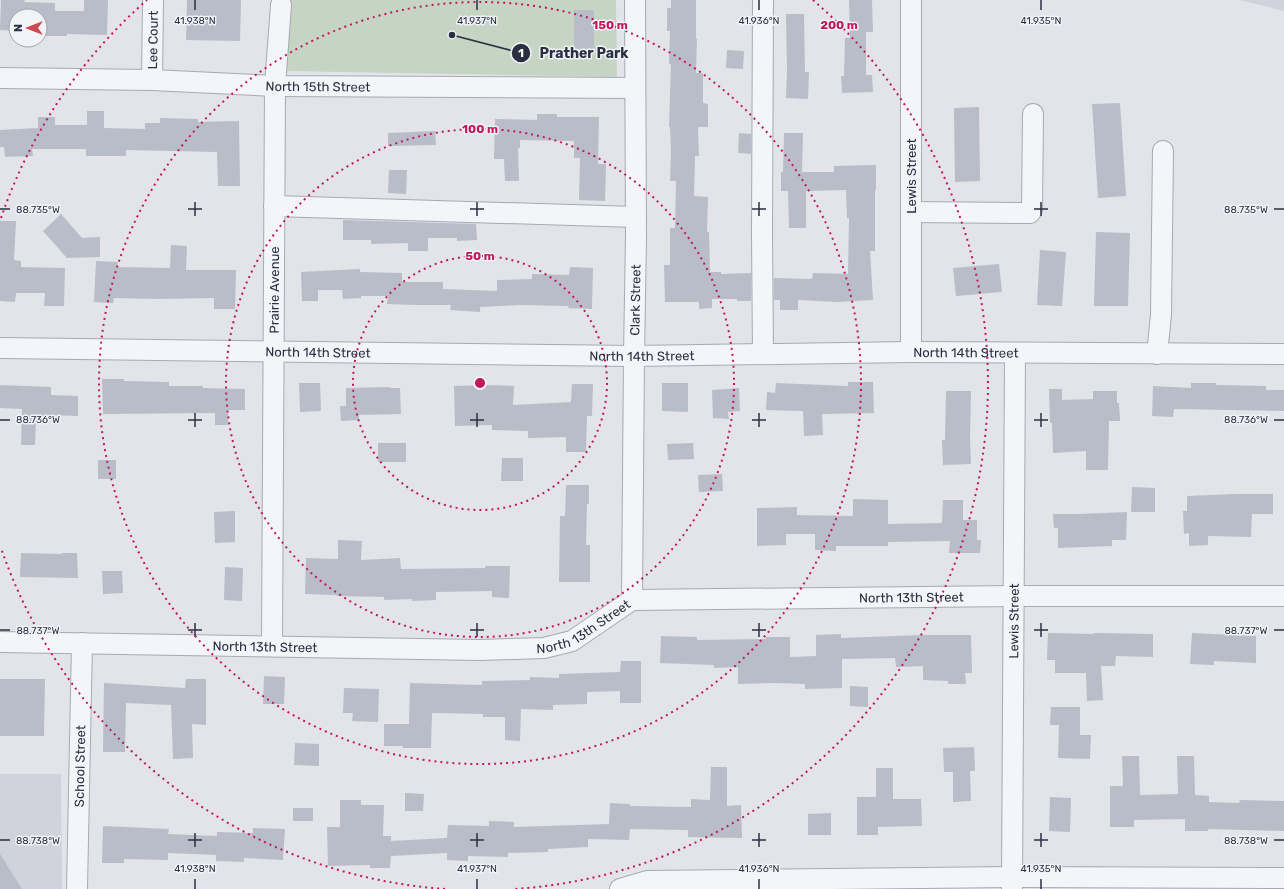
<svg xmlns="http://www.w3.org/2000/svg" width="1284" height="889" font-family="Rubik,sans-serif">
<rect width="100%" height="100%" fill="#e2e4ea"/>
<g fill="#d0d3dc">
<polygon points="1240,0 1284,0 1284,11"/>
<polygon points="0,774 61,774 62,889 0,889"/>
</g>
<polygon fill="#c5d4c3" points="291,0 616,0 617,77 286,71"/>
<g fill="#b9bdc7">
<polygon points="1,0 25,0 24,2 55,3 55,11 84,11 84,0 108,0 107,35 67,34 67,36 40,36 40,16 16,16 16,31 0,30"/>
<polygon points="187,0 241,0 240,41 186,40"/>
<polygon points="671,0 696,0 696,39 697,39 696,73 703,73 703,103 708,104 708,127 698,127 699,156 695,156 694,196 708,197 707,232 709,232 710,272 721,272 721,274 751,273 751,301 737,301 737,299 712,299 712,308 699,309 699,302 665,302 664,265 670,265 670,228 675,228 676,181 670,181 671,151 670,127 669,127 671,64 669,64 670,31 667,31 667,8 671,8"/>
<polygon points="849,0 872,0 873,32 866,32 866,75 872,75 873,92 842,93 841,76 844,76 845,38 850,38"/>
<rect x="574" y="10" width="20" height="39"/>
<polygon points="786,14 804,14 805,72 809,72 808,99 786,98 787,72"/>
<polygon points="727,50 744,51 743,69 726,68"/>
<polygon points="1120,103 1126,196 1098,198 1092,104"/>
<polygon points="979,107 980,181 955,182 954,108"/>
<polygon points="87,111 104,111 104,128 145,129 145,123 160,123 160,118 198,119 198,122 239,121 240,186 218,186 217,152 126,150 126,156 86,156 86,149 32,149 33,156 5,157 4,147 0,147 0,130 38,128 38,117 55,117 55,125 87,125"/>
<polygon points="537,114 557,114 557,117 599,117 598,164 606,164 605,201 579,200 580,158 574,158 574,141 520,140 520,148 518,148 519,181 505,181 504,159 494,159 495,119 537,120"/>
<polygon points="435,131 436,145 388,146 388,133"/>
<polygon points="739,133 751,134 751,154 738,153"/>
<polygon points="784,133 803,133 802,172 834,172 834,166 876,165 876,190 875,190 875,251 870,251 873,300 837,302 798,300 798,310 780,310 780,300 774,300 774,278 812,279 813,273 848,274 849,218 847,218 846,190 806,191 806,228 789,228 788,191 781,191 781,172 783,172"/>
<polygon points="389,170 407,170 406,194 388,193"/>
<polygon points="61,214 82,238 100,237 100,257 67,258 43,231"/>
<polygon points="343,220 476,224 477,240 457,241 457,238 428,238 428,251 408,251 408,243 371,244 371,240 343,240"/>
<polygon points="0,221 16,221 14,260 21,261 21,267 65,268 64,306 44,306 45,293 16,293 15,302 0,301"/>
<polygon points="1096,232 1130,233 1128,306 1094,306"/>
<polygon points="171,245 187,246 186,270 236,270 235,309 214,309 214,298 159,299 114,298 113,303 94,302 96,261 118,262 117,267 170,268"/>
<polygon points="1040,250 1066,252 1062,306 1037,305"/>
<polygon points="999,264 1002,292 956,296 953,268"/>
<polygon points="570,267 593,268 592,309 568,308 569,306 520,305 480,307 480,312 450,310 451,305 415,305 387,304 388,296 361,296 361,298 343,299 342,290 318,290 318,301 302,301 301,272 360,269 360,272 402,273 402,282 443,282 443,289 497,291 497,280 532,279 532,274 569,275"/>
<polygon points="102,379 124,379 124,381 169,382 169,386 203,386 203,388 245,389 245,410 228,410 228,425 215,425 215,413 103,414"/>
<polygon points="848,382 873,382 874,413 822,414 823,435 804,436 803,411 766,410 767,392 775,393 776,383 848,386"/>
<polygon points="299,383 320,383 321,411 300,412"/>
<polygon points="662,383 688,383 688,412 662,411"/>
<polygon points="1191,383 1216,383 1216,385 1266,386 1266,390 1284,390 1284,411 1174,409 1173,417 1152,416 1153,386 1191,388"/>
<polygon points="572,384 593,384 592,416 587,416 586,452 566,452 566,437 528,438 528,431 492,430 492,425 455,426 454,386 488,385 514,386 513,405 571,402"/>
<polygon points="0,385 51,387 51,395 78,396 78,416 50,415 50,420 36,419 35,445 21,445 22,409 0,408"/>
<polygon points="390,387 390,388 400,388 401,414 359,415 359,420 341,421 340,406 346,406 346,388"/>
<polygon points="739,388 740,411 728,412 729,419 713,418 712,390"/>
<polygon points="1049,389 1062,389 1062,400 1093,399 1093,391 1117,391 1117,403 1119,403 1120,421 1109,421 1108,470 1086,470 1086,451 1053,453 1052,423 1050,423"/>
<polygon points="946,391 971,391 970,439 971,464 943,465 942,440 945,440"/>
<rect x="378" y="443" width="28" height="19"/>
<polygon points="693,443 694,459 668,460 667,444"/>
<polygon points="502,458 523,458 523,481 501,481"/>
<rect x="98" y="460" width="18" height="19"/>
<polygon points="722,474 723,491 699,492 698,475"/>
<polygon points="566,485 589,485 589,504 587,504 586,545 590,545 590,582 559,582 560,516 565,516"/>
<polygon points="1132,487 1155,488 1155,512 1131,512"/>
<polygon points="1234,494 1273,494 1273,514 1252,514 1251,537 1208,536 1208,545 1189,546 1189,533 1184,534 1183,511 1187,511 1187,496"/>
<polygon points="853,499 888,500 888,524 942,523 943,500 963,500 963,520 977,520 977,540 981,540 980,553 949,553 950,541 888,542 888,546 836,546 836,551 815,550 815,534 786,534 786,545 757,546 757,508 797,507 797,515 853,516"/>
<polygon points="235,511 235,542 215,543 214,512"/>
<polygon points="1127,512 1126,540 1112,540 1112,546 1058,548 1058,528 1054,528 1053,514 1079,514"/>
<polygon points="338,540 362,541 361,560 400,558 401,569 485,568 485,566 510,566 509,598 492,597 492,591 436,592 436,600 412,601 412,599 384,600 384,597 337,596 337,595 305,594 306,558 338,559"/>
<polygon points="21,553 62,554 62,553 77,553 78,578 20,577"/>
<polygon points="225,567 243,568 242,601 224,600"/>
<polygon points="102,571 122,571 123,593 103,594"/>
<polygon points="1048,633 1094,634 1094,633 1153,634 1153,657 1116,656 1115,666 1101,666 1103,700 1087,701 1086,673 1055,673 1055,660 1047,660"/>
<polygon points="1192,633 1256,636 1256,663 1214,661 1214,665 1190,664"/>
<polygon points="841,634 841,638 922,635 971,635 972,673 965,673 966,684 948,684 948,681 923,680 923,666 896,667 895,658 842,659 842,688 805,689 805,684 776,683 738,684 738,667 714,668 714,665 660,663 661,636 697,637 697,640 766,639 766,637 790,637 790,657 816,656 816,635"/>
<polygon points="621,661 641,661 641,703 620,703 620,691 587,692 587,704 553,705 553,710 521,709 520,741 505,740 505,717 483,717 483,714 432,713 431,748 403,748 403,746 384,746 384,724 409,724 410,683 482,685 482,681 530,680 530,677 559,678 559,674 620,672"/>
<polygon points="264,676 285,677 284,704 263,704"/>
<polygon points="0,679 45,679 44,736 0,736"/>
<polygon points="186,679 206,679 206,725 192,724 193,758 173,759 171,705 126,703 125,752 103,752 104,683 185,688"/>
<polygon points="850,686 868,687 868,707 850,706"/>
<polygon points="344,688 379,689 378,722 352,721 353,713 343,713"/>
<polygon points="1051,707 1080,707 1080,735 1091,735 1090,759 1058,758 1059,725 1050,725"/>
<polygon points="295,743 319,744 319,766 294,765"/>
<polygon points="974,747 975,771 970,771 971,801 953,802 953,772 944,772 943,748"/>
<polygon points="1122,756 1139,756 1140,795 1178,794 1177,756 1194,756 1195,795 1209,796 1209,802 1239,803 1240,800 1284,801 1284,831 1208,829 1208,831 1185,831 1185,819 1134,820 1134,827 1110,827 1110,786 1123,786"/>
<polygon points="711,767 727,767 727,806 741,805 742,838 688,837 688,830 630,829 629,840 588,839 588,847 548,849 548,852 508,853 508,857 468,856 468,861 447,860 447,853 391,856 390,868 370,868 370,865 328,866 327,827 340,827 340,800 361,800 361,805 384,805 383,836 391,836 391,841 447,838 448,825 489,826 489,821 514,822 514,827 609,824 610,803 630,804 630,806 691,807 691,799 710,800"/>
<polygon points="876,768 893,768 893,799 921,799 922,826 878,827 878,835 857,835 857,797 876,797"/>
<polygon points="405,793 424,794 423,811 405,811"/>
<polygon points="1050,797 1071,798 1070,832 1049,831"/>
<rect x="293" y="808" width="20" height="13"/>
<polygon points="831,813 831,835 808,835 808,814"/>
<polygon points="103,826 169,829 168,834 217,836 217,832 253,833 253,828 285,829 283,860 244,858 244,862 216,861 216,855 168,853 168,860 124,859 124,863 102,863"/>
<polygon points="0,854 22,889 0,889"/>
</g>
<g fill="none" stroke-linecap="round" stroke-linejoin="round">
<g stroke="#a7aab4" stroke-width="22">
<g id="minor">
<polyline points="911,0 911,352"/>
<path id="s1" d="M0,78l152,2 123,6 360,2"/>
<path id="s2" d="M152,80l1,-80"/>
<polyline points="274,206 636,217"/>
<polyline points="911,212 1030,213 1032,210 1033,114"/>
<path id="s3" d="M0,348l634,8 277,-4 373,2"/>
<polyline points="763,354 762,234 763,0"/>
<polyline points="1157,354 1161,315 1163,151"/>
<path id="s4" d="M632,600l2,-244 2,-120 -1,-236"/>
<path id="s5" d="M0,642l480,8 64,-2 28,-7 60,-41 382,-4h270"/>
<path id="s6" d="M272,646l3,-560 6,-81"/>
<path id="s7" d="M77,889l5,-246"/>
<polyline points="620,889 647,881 1012,877 1284,878"/>
<path id="s8" d="M1012,889l3,-536"/>
</g>
</g>
<use href="#minor" stroke="#f4f5f8" stroke-width="20"/>
</g>
<path fill="none" stroke="#2a3042" stroke-width="1.5" d="M195,0v10M477,0v10M759,0v10M1041,0v10M195,202v14M477,202v14M759,202v14M1041,202v14M0,209h10M188,209h14M470,209h14M752,209h14M1034,209h14M1274,209h10M195,413v14M477,413v14M759,413v14M1041,413v14M0,420h10M188,420h14M470,420h14M752,420h14M1034,420h14M1274,420h10M195,623v14M477,623v14M759,623v14M1041,623v14M0,630h10M188,630h14M470,630h14M752,630h14M1034,630h14M1274,630h10M195,833v14M477,833v14M759,833v14M1041,833v14M0,840h10M188,840h14M470,840h14M752,840h14M1034,840h14M1274,840h10M195,879v10M477,879v10M759,879v10M1041,879v10"/>
<g fill="none" stroke="#c2185b" stroke-width="2" stroke-dasharray="2 4">
<circle cx="480" cy="383" r="127"/>
<circle cx="480" cy="383" r="254"/>
<circle cx="480" cy="383" r="381"/>
<path d="M445 889A507 507 0 0 1 1 548M1 218A507 507 0 0 1 147 0M813 0A507 507 0 0 1 515 889"/>
</g>
<g text-anchor="middle" dominant-baseline="central" stroke-width="3" stroke-linejoin="round" paint-order="stroke">
<g font-size="13" fill="#2a3042" stroke="#f1f3f7">
<text stroke="none"><textPath href="#s2" startOffset="40">Lee Court</textPath></text>
<text stroke="none"><textPath href="#s1" startOffset="318">North 15th Street</textPath></text>
<text transform="translate(911 176) rotate(-90)">Lewis Street</text>
<text stroke="none"><textPath href="#s6" startOffset="356">Prairie Avenue</textPath></text>
<text stroke="none"><textPath href="#s4" startOffset="300">Clark Street</textPath></text>
<text stroke="none"><textPath href="#s3" startOffset="318">North 14th Street</textPath></text>
<text stroke="none"><textPath href="#s3" startOffset="966">North 14th Street</textPath></text>
<text stroke="none"><textPath href="#s3" startOffset="642">North 14th Street</textPath></text>
<text stroke="none"><textPath href="#s5" startOffset="925">North 13th Street</textPath></text>
<text stroke="none"><textPath href="#s8" startOffset="268">Lewis Street</textPath></text>
<text stroke="none"><textPath href="#s5" startOffset="589">North 13th Street</textPath></text>
<text stroke="none"><textPath href="#s5" startOffset="265">North 13th Street</textPath></text>
<text stroke="none"><textPath href="#s7" startOffset="123">School Street</textPath></text>
</g>
</g>
<g font-size="10" text-anchor="middle" fill="#2a3042" stroke="#f1f3f7" stroke-width="3" stroke-linejoin="round" paint-order="stroke">
<text x="195" y="24">41.938°N</text>
<text x="477" y="24">41.937°N</text>
<text x="759" y="24">41.936°N</text>
<text x="1041" y="24">41.935°N</text>
<text x="1246" y="213">88.735°W</text>
<text x="38" y="213">88.735°W</text>
<text x="1246" y="423">88.736°W</text>
<text x="38" y="423">88.736°W</text>
<text x="1246" y="634">88.737°W</text>
<text x="38" y="634">88.737°W</text>
<text x="1246" y="844">88.738°W</text>
<text x="38" y="844">88.738°W</text>
<text x="195" y="872">41.938°N</text>
<text x="477" y="872">41.937°N</text>
<text x="759" y="872">41.936°N</text>
<text x="1041" y="872">41.935°N</text>
</g>
<circle cx="480" cy="383" r="6" fill="#c2185b" stroke="#f1f3f7" stroke-width="2"/>
<g font-size="12" text-anchor="middle" font-weight="bold" fill="#c2185b" stroke="#f1f3f7" stroke-width="3" stroke-linejoin="round" paint-order="stroke">
<text x="839" y="29">200 m</text>
<text x="610" y="29">150 m</text>
<text x="480" y="133">100 m</text>
<text x="480" y="260">50 m</text>
</g>
<path fill="none" stroke="#2a3042" stroke-width="1.5" d="M452 35L521 53"/>
<g fill="#2a3042" stroke="#f1f3f7" stroke-width="1.5">
<circle cx="452" cy="35" r="4"/>
<circle cx="521" cy="53" r="10"/>
</g>
<g font-size="12" text-anchor="middle" font-weight="bold" fill="#fff">
<text x="521" y="57">1</text>
</g>
<g font-size="14" text-anchor="middle" font-weight="bold" fill="#2a3042" stroke="#f1f3f7" stroke-width="3" stroke-linejoin="round" paint-order="stroke">
<text x="584" y="58">Prather Park</text>
</g>
<g transform="translate(28 28) rotate(270)"><circle r="19" fill="#f1f3f7" stroke="#a1a5af"/>
<path d="M0-3L7 15L0 10L-7 15Z" fill="#ce484f"/>
<text y="-6" font-size="11" font-weight="bold" text-anchor="middle" fill="#2a3042">N</text>
</g>
</svg>
